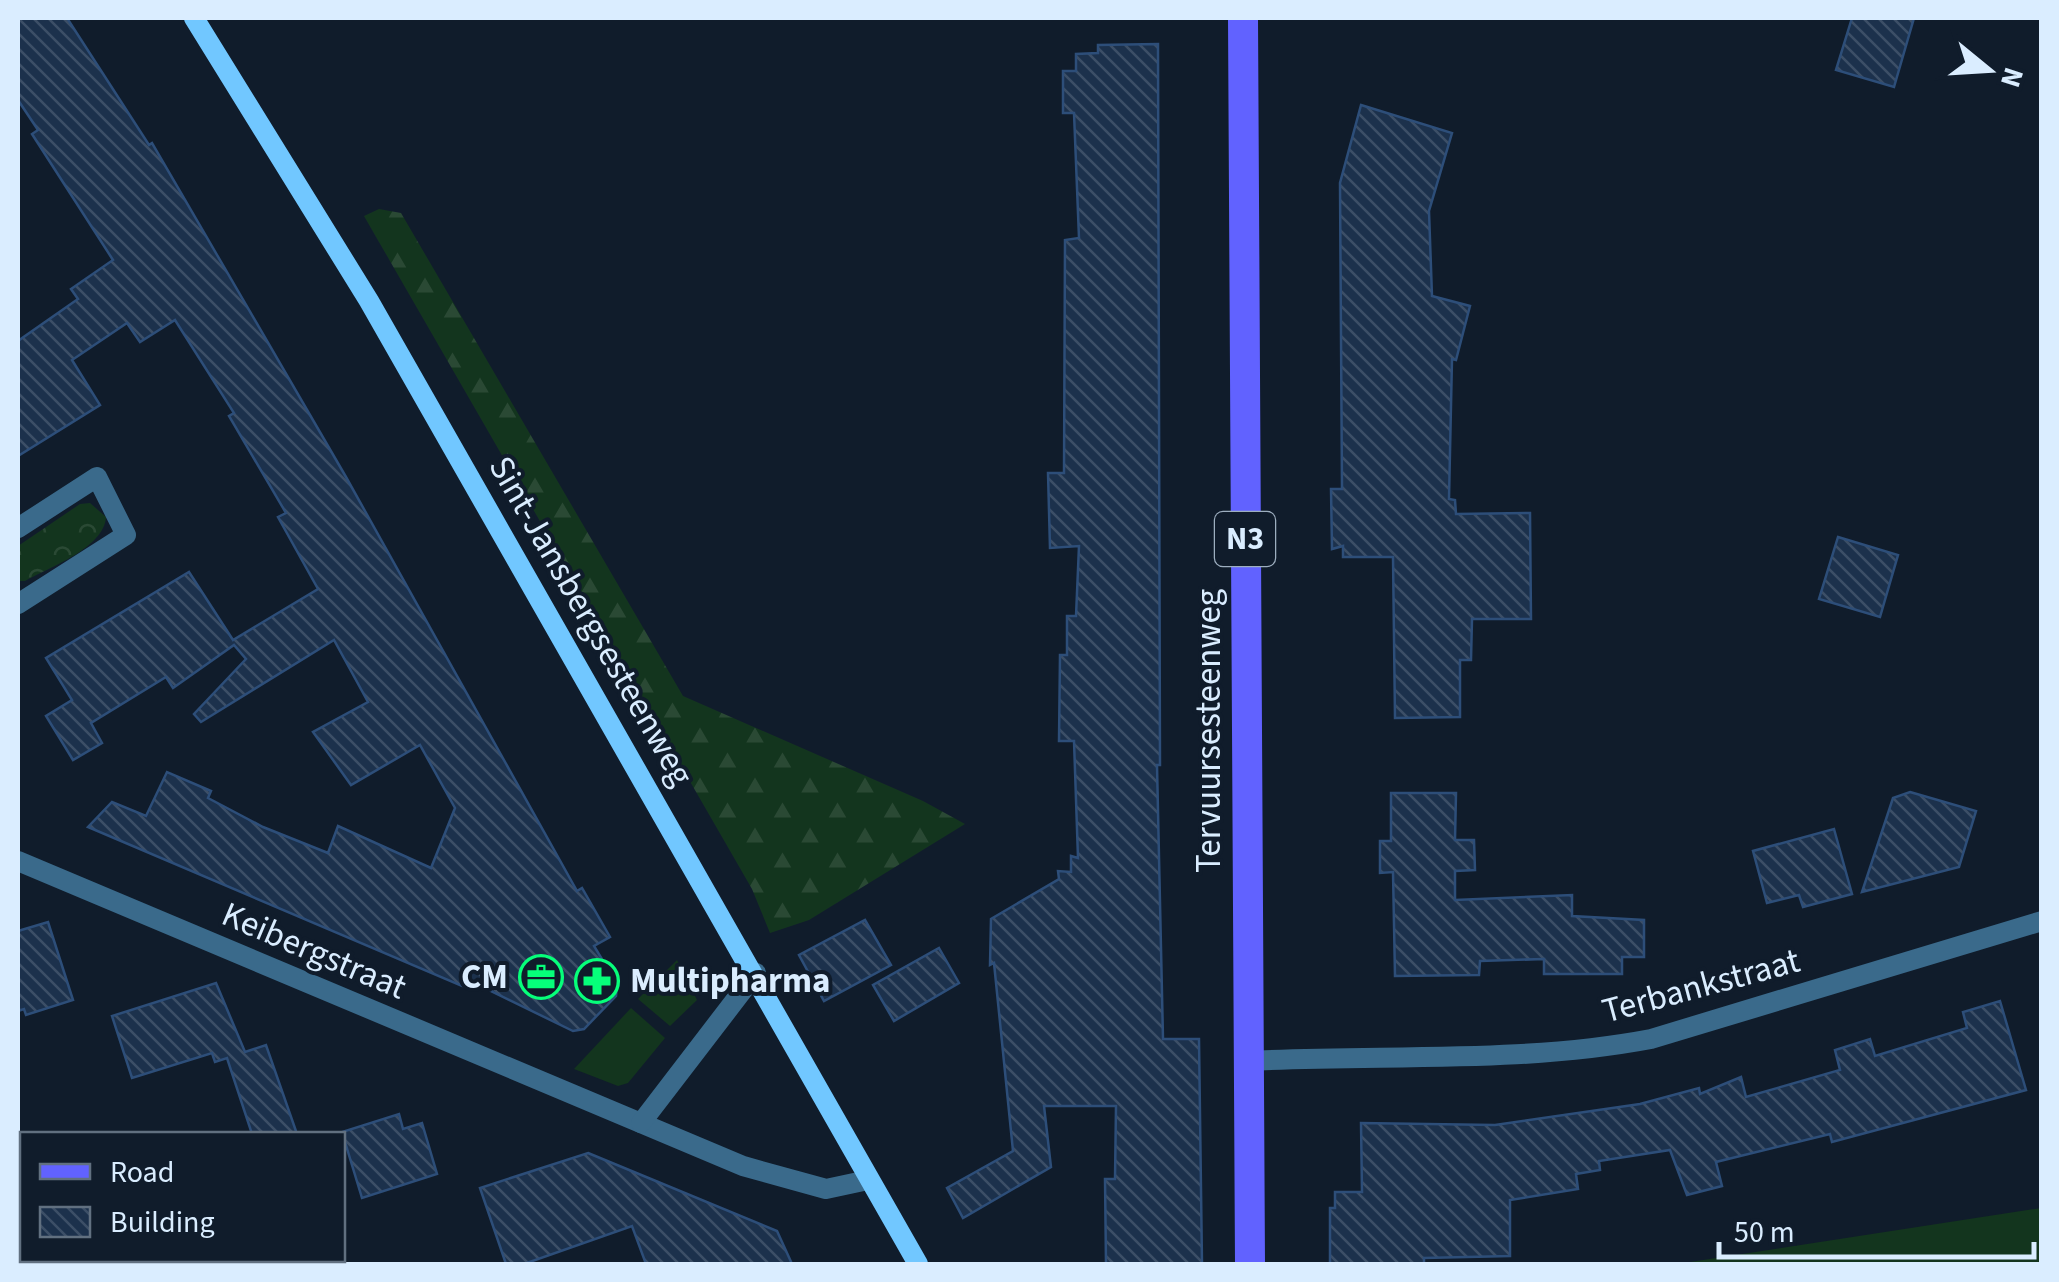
<svg xmlns="http://www.w3.org/2000/svg" width="2059" height="1282" font-family="'Source Sans 3',sans-serif">
<defs>
<pattern id="forest-firs" width="22" height="20" patternUnits="userSpaceOnUse" patternTransform="scale(2.5)"><rect width="22" height="20" fill="#13351e"/><path d="M5 1l3.5 6h-7zM16 11l3.5 6h-7z" fill="#2a4934"/></pattern>
<pattern id="park-crowns" width="20" height="18" patternUnits="userSpaceOnUse" patternTransform="scale(2.5)"><rect width="20" height="18" fill="#13351e"/><path d="M2 6a3 3 0 1 1 6 0M12 15a3 3 0 1 1 6 0" fill="none" stroke="#2a4934"/></pattern>
<pattern id="building-back-hatch" width="6" height="6" patternUnits="userSpaceOnUse" patternTransform="scale(2.5)"><rect width="6" height="6" fill="#1c314c"/><path d="M-1 5l2 2M0 0l6 6M5-1l2 2" fill="none" stroke="#3c4f67"/></pattern>
</defs>
<rect width="100%" height="100%" fill="#101c2b"/>
<g fill="#13351e">
<polygon points="677,960 697,1000 670,1026 638,999"/>
<polygon points="631,1008 665,1038 628,1083 618,1086 574,1069"/>
<polygon points="2041,1208 2041,1264 1677,1264"/>
</g>
<polygon fill="url(#forest-firs)" points="379,209 401,213 683,696 923,801 965,824 809,920 770,933 752,889 364,216"/>
<path fill="url(#park-crowns)" d="M90,503l16,14c-2,31 -56,50 -81,64h-7v-35l62,-42z"/>
<g fill="url(#building-back-hatch)" stroke="#2d4e79" stroke-width="2.5">
<polygon points="18,18 67,18 149,145 152,143 346,477 577,891 582,888 610,937 594,946 617,984 616,996 584,1029 573,1031 466,979 462,986 88,827 112,802 146,816 167,772 211,791 208,798 263,827 328,853 338,826 431,868 455,808 420,745 351,785 313,732 368,702 334,640 201,722 194,714 246,659 234,645 173,688 166,677 91,723 102,743 73,760 46,716 72,700 46,658 189,572 233,640 318,589 278,517 286,513 229,416 234,413 175,320 140,342 127,323 72,360 100,405 18,456 18,341 78,299 71,289 113,260 32,134 38,130 18,100"/>
<polygon points="1852,18 1914,18 1894,87 1836,70"/>
<polygon points="1158,44 1160,765 1157,765 1163,1039 1199,1039 1202,1264 1106,1264 1105,1179 1115,1179 1116,1106 1044,1106 1051,1167 963,1218 947,1188 1013,1151 994,963 990,965 991,919 1059,879 1058,871 1071,872 1071,856 1078,858 1074,741 1059,741 1060,655 1067,655 1067,616 1076,616 1079,546 1050,548 1048,473 1064,473 1065,240 1079,238 1074,113 1063,113 1063,71 1076,71 1076,54 1098,53 1098,45"/>
<polygon points="1361,105 1452,133 1429,211 1432,296 1470,306 1456,360 1452,359 1449,499 1455,500 1456,514 1530,513 1531,619 1472,619 1471,660 1460,660 1460,717 1395,718 1393,557 1343,557 1343,546 1332,549 1331,489 1342,489 1340,183"/>
<polygon points="1838,537 1898,555 1880,617 1819,599"/>
<polygon points="1910,792 1976,811 1959,867 1862,892 1893,798"/>
<polygon points="1391,793 1456,793 1455,840 1474,840 1475,870 1455,871 1455,900 1572,895 1572,916 1644,920 1644,957 1622,957 1622,974 1544,974 1544,959 1480,961 1479,975 1395,976 1393,872 1380,873 1380,841 1391,841"/>
<polygon points="1834,829 1852,894 1803,907 1799,895 1767,903 1753,851"/>
<polygon points="865,920 891,965 824,1001 799,955"/>
<polygon points="48,922 73,1000 26,1015 24,1009 18,1011 18,931"/>
<polygon points="939,948 959,983 894,1021 873,985"/>
<polygon points="216,983 245,1052 266,1045 297,1134 252,1134 227,1058 215,1062 212,1053 132,1078 112,1016"/>
<polygon points="2000,1001 2026,1090 1832,1142 1830,1134 1716,1162 1722,1186 1687,1195 1670,1150 1599,1161 1600,1170 1576,1174 1578,1189 1510,1200 1510,1256 1424,1258 1424,1264 1330,1264 1330,1208 1335,1208 1335,1192 1362,1192 1361,1123 1495,1125 1640,1104 1699,1088 1700,1094 1741,1077 1746,1097 1840,1070 1835,1050 1870,1039 1875,1056 1967,1028 1963,1012"/>
<polygon points="399,1114 403,1129 422,1123 437,1174 362,1198 342,1132"/>
<polygon points="588,1153 777,1231 792,1264 646,1264 632,1226 524,1264 506,1264 480,1188"/>
</g>
<g fill="none" stroke-linecap="round" stroke-linejoin="round">
<g stroke="#3a6a8b" stroke-width="20">
<polyline points="18,528 97,477 126,535 18,604"/>
<polyline points="18,861 743,1166 826,1189 868,1180"/>
<path d="M1248,1061c135,-7 270,3 403,-22l391,-118"/>
<polyline points="641,1123 756,973"/>
</g>
<polyline stroke="#71c7ff" stroke-width="20" points="194,18 369,301 918,1264"/>
<polyline stroke="#6162ff" stroke-width="30" points="1243,18 1250,1264"/>
</g>
<defs>
<g id="office-ring" transform="scale(2.25)"><circle r="9.5" fill="#101c2b" stroke="#06ff7a" stroke-width="1.5"/><path d="M-6-3h4V-5.5h4V-3h4V5H-6ZM-1-4.5V-3h2v-1.5ZM-6 0V1H6V0Z" fill="#06ff7a"/></g>
<g id="pharmacy-ring" transform="scale(2.25)"><circle r="9.5" fill="#101c2b" stroke="#06ff7a" stroke-width="1.5"/><path d="M-2-6h4v4h4v4h-4v4h-4v-4h-4v-4h4Z" fill="#06ff7a"/></g>
</defs>
<g fill-rule="evenodd">
<use href="#office-ring" x="541" y="977"/>
<use href="#pharmacy-ring" x="597" y="981"/>
</g>
<g text-anchor="middle" dominant-baseline="central" stroke-width="8" stroke-linejoin="round" paint-order="stroke">
<rect fill="#101c2b" stroke="#9daebf" stroke-width="2.5" x="1215" y="512" width="60" height="54" rx="8"/>
<g font-size="32" font-weight="bold" fill="#daedff">
<text x="1245" y="539">N3</text>
</g>
<g font-size="35" fill="#daedff" stroke="#101c2b">
<text transform="translate(591 621) rotate(60)">Sint-Jansbergsesteenweg</text>
<text transform="translate(1209 731) rotate(-90)">Tervuursesteenweg</text>
<text transform="translate(314 951) rotate(23)">Keibergstraat</text>
<text transform="translate(1701 986) rotate(-15)">Terbankstraat</text>
</g>
<g font-size="35" font-weight="bold" fill="#daedff" stroke="#101c2b" text-anchor="end">
<text x="508" y="977">CM</text>
<text x="630" y="981" text-anchor="start">Multipharma</text>
</g>
</g>
<rect width="2059" height="1282" fill="none" stroke="#daedff" stroke-width="40"/>
<rect x="20" y="1132" width="325" height="130" fill="#101c2b" stroke="#617080" stroke-width="2.5"/>
<rect x="40" y="1164" width="50" height="15" fill="#6162ff" stroke="#617080" stroke-width="2.5"/>
<text x="110" y="1182" font-size="30" fill="#daedff">Road</text>
<rect x="40" y="1207" width="50" height="30" fill="url(#building-back-hatch)" stroke="#617080" stroke-width="2.5"/>
<text x="110" y="1232" font-size="30" fill="#daedff">Building</text>
<g transform="translate(1989 70) rotate(108)" stroke="#101c2b" stroke-width="8" paint-order="stroke">
<path d="M0-8L18 38L0 25L-18 38Z" fill="#daedff"/>
<text y="-15" font-size="28" font-weight="bold" text-anchor="middle" fill="#daedff">N</text>
</g>
<path d="M1719 1242v15h315v-15" fill="none" stroke="#daedff" stroke-width="5"/>
<text x="1734" y="1242" font-size="30" fill="#daedff" stroke="#101c2b" stroke-width="8" paint-order="stroke">50 m</text>
</svg>
